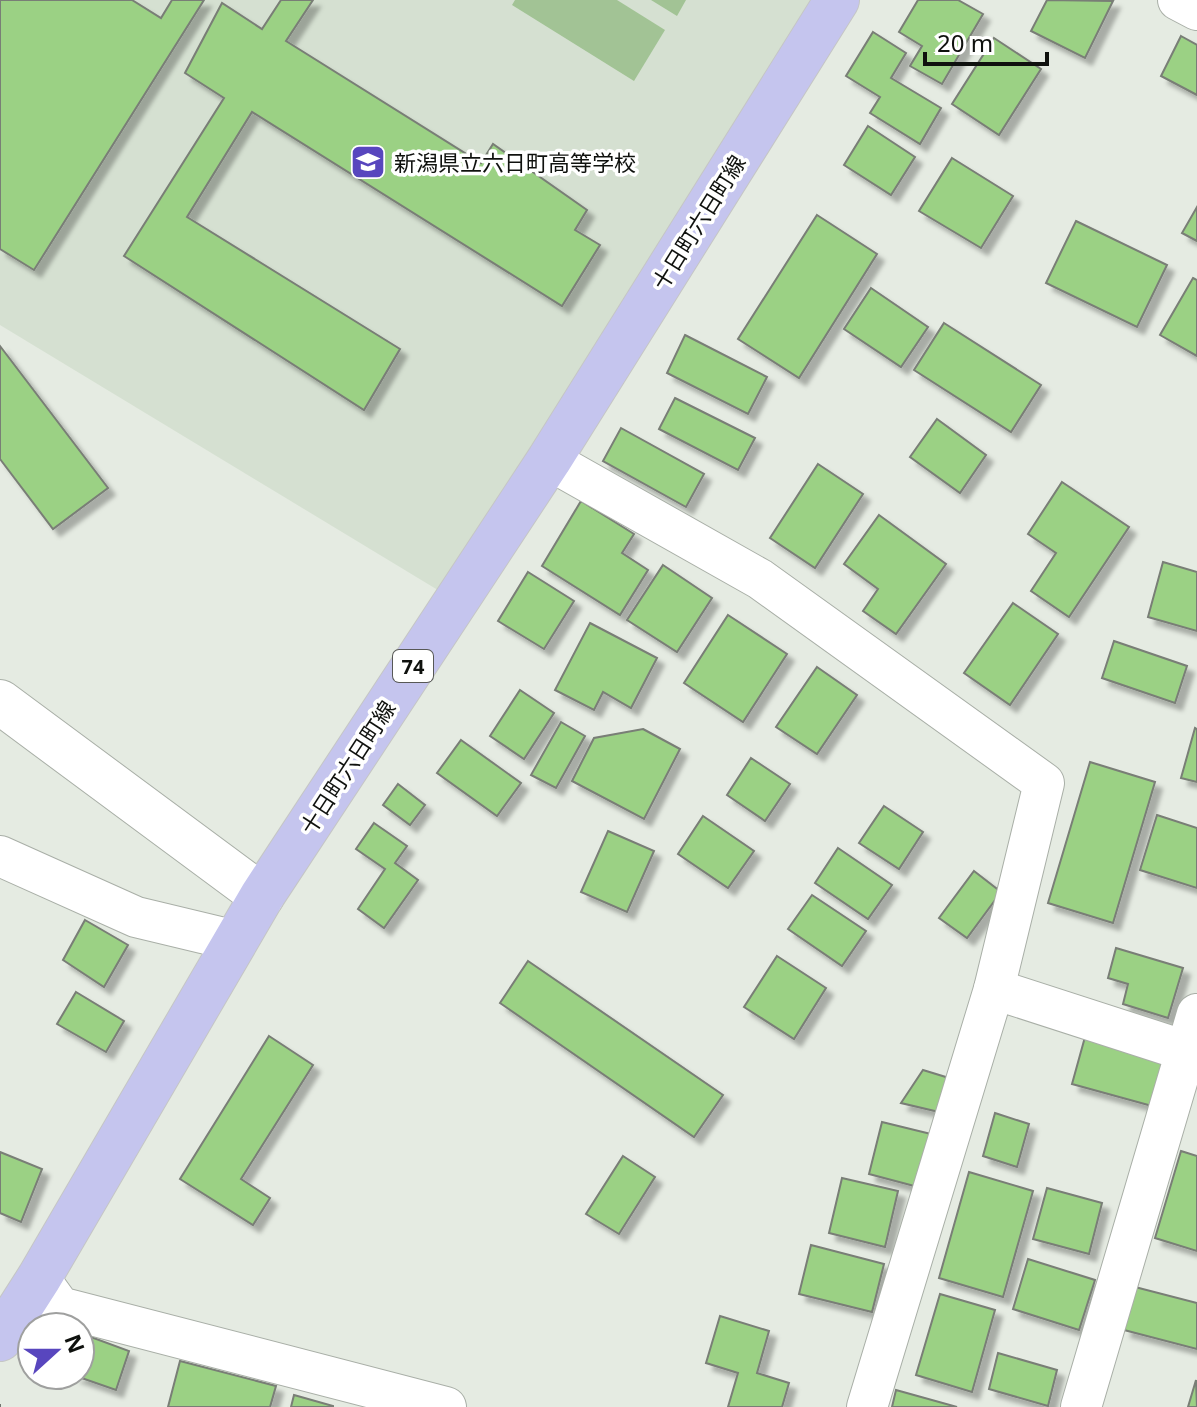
<svg xmlns="http://www.w3.org/2000/svg" width="1197" height="1407" font-family="'Noto Sans','Noto Sans JP',sans-serif">
<defs>
<filter id="shadow"><feDropShadow dx="7" dy="7" stdDeviation="2" flood-color="#0004"/></filter>
</defs>
<rect width="100%" height="100%" fill="#e5ebe2"/>
<polygon fill="#d5e0d1" points="0,0 837,0 456,601 0,325"/>
<g fill="#a2c395">
<polygon points="515,0 617,0 665,30 634,81 512,5"/>
<polygon points="651,0 686,0 677,16"/>
</g>
<g fill="#9bd184" stroke="#797e76" stroke-width="2" filter="url(#shadow)">
<polygon points="0,0 132,0 161,18 172,0 204,0 34,270 0,249"/>
<polygon points="281,0 313,0 286,41 481,163 493,144 587,210 575,230 600,245 562,306 252,112 187,217 400,349 364,410 124,256 224,98 185,73 222,3 262,29"/>
<polygon points="918,0 958,0 983,14 942,84 910,66 922,46 899,32"/>
<polygon points="1047,0 1113,1 1085,58 1031,31"/>
<polygon points="873,32 906,53 891,78 941,108 920,144 870,113 880,97 846,76"/>
<polygon points="1181,36 1197,45 1197,95 1161,76"/>
<polygon points="994,38 1041,69 999,135 952,104"/>
<polygon points="868,126 915,157 891,195 844,165"/>
<polygon points="952,158 1013,196 981,248 919,211"/>
<polygon points="1197,207 1197,241 1182,233"/>
<polygon points="817,215 877,254 799,378 738,339"/>
<polygon points="1076,221 1167,265 1137,327 1046,283"/>
<polygon points="1193,278 1197,280 1197,356 1160,335"/>
<polygon points="871,288 928,327 901,367 844,329"/>
<polygon points="944,323 1041,385 1011,432 914,370"/>
<polygon points="685,335 767,377 748,414 667,373"/>
<polygon points="0,346 108,488 53,529 0,459"/>
<polygon points="675,398 755,438 738,470 659,429"/>
<polygon points="937,419 986,455 960,493 910,457"/>
<polygon points="621,428 704,474 686,507 603,461"/>
<polygon points="818,464 863,494 815,568 770,538"/>
<polygon points="1062,482 1129,527 1069,617 1031,591 1056,553 1028,534"/>
<polygon points="581,501 634,534 622,553 648,570 620,615 542,566"/>
<polygon points="879,515 946,564 896,634 863,611 878,589 844,564"/>
<polygon points="1163,562 1197,572 1197,631 1148,617"/>
<polygon points="663,565 712,598 677,652 627,620"/>
<polygon points="528,572 574,601 544,649 498,621"/>
<polygon points="1013,603 1058,634 1010,705 964,673"/>
<polygon points="728,615 787,654 743,722 684,683"/>
<polygon points="590,623 657,658 631,708 603,692 594,710 555,690"/>
<polygon points="1114,641 1187,666 1175,703 1102,678"/>
<polygon points="817,667 857,695 817,754 776,727"/>
<polygon points="520,690 554,713 524,759 490,736"/>
<polygon points="561,722 585,736 556,788 531,775"/>
<polygon points="1195,728 1197,729 1197,782 1181,778"/>
<polygon points="643,729 680,749 644,819 572,781 594,738"/>
<polygon points="461,740 521,783 497,816 437,773"/>
<polygon points="751,758 790,784 765,821 727,795"/>
<polygon points="1090,762 1155,782 1113,923 1048,903"/>
<polygon points="398,784 425,805 410,825 383,805"/>
<polygon points="884,806 923,832 899,869 859,843"/>
<polygon points="1157,815 1197,828 1197,888 1140,870"/>
<polygon points="703,816 754,851 728,888 678,854"/>
<polygon points="374,823 407,846 395,863 418,880 384,928 358,909 385,869 356,849"/>
<polygon points="608,831 654,851 627,912 581,892"/>
<polygon points="838,848 892,885 868,919 815,883"/>
<polygon points="974,871 1001,892 967,938 939,918"/>
<polygon points="812,895 866,931 842,966 788,929"/>
<polygon points="85,920 128,945 104,987 63,960"/>
<polygon points="1116,948 1183,968 1168,1018 1123,1004 1128,984 1108,978"/>
<polygon points="777,956 826,988 794,1039 744,1007"/>
<polygon points="528,961 723,1095 694,1137 500,1003"/>
<polygon points="76,992 124,1021 106,1052 57,1024"/>
<polygon points="269,1036 313,1065 241,1179 270,1198 253,1225 180,1179"/>
<polygon points="1085,1037 1165,1059 1152,1106 1072,1084"/>
<polygon points="923,1070 949,1078 939,1112 901,1103"/>
<polygon points="995,1113 1029,1124 1017,1167 983,1156"/>
<polygon points="882,1122 931,1134 918,1187 869,1174"/>
<polygon points="1181,1151 1197,1156 1197,1251 1155,1238"/>
<polygon points="0,1152 42,1169 21,1222 0,1213"/>
<polygon points="623,1156 655,1177 619,1234 586,1214"/>
<polygon points="969,1172 1033,1191 1003,1297 939,1278"/>
<polygon points="842,1178 898,1191 885,1247 829,1233"/>
<polygon points="1047,1188 1102,1203 1089,1254 1033,1239"/>
<polygon points="811,1245 884,1264 872,1312 799,1294"/>
<polygon points="1028,1259 1095,1280 1079,1330 1013,1309"/>
<polygon points="1135,1287 1197,1303 1197,1349 1124,1330"/>
<polygon points="940,1294 995,1310 972,1392 916,1375"/>
<polygon points="720,1316 769,1331 757,1373 789,1383 782,1407 728,1407 738,1373 706,1363"/>
<polygon points="80,1333 129,1351 116,1390 73,1375 80,1375"/>
<polygon points="998,1353 1057,1370 1048,1406 989,1389"/>
<polygon points="180,1361 276,1386 270,1407 168,1407"/>
<polygon points="1196,1380 1197,1407 1188,1407"/>
<polygon points="896,1390 957,1407 892,1407"/>
<polygon points="294,1395 333,1406 333,1407 291,1407"/>
</g>
<g fill="none" stroke-linecap="round" stroke-linejoin="round">
<g stroke="#a9afa7" stroke-width="42">
<g id="street">
<polyline points="1178,0 1197,10"/>
<polyline points="549,460 760,579 1044,783 994,989 867,1407"/>
<polyline points="0,856 136,917 236,941"/>
<polyline points="994,989 1186,1051"/>
<polyline points="39,1278 60,1307 446,1407"/>
<polyline points="1081,1407 1197,1014"/>
</g>
</g>
<g stroke="#a9afa7" stroke-width="46">
<polyline id="secondary" points="0,702 262,896"/>
</g>
<g stroke="#c5c6c5" stroke-width="46">
<polyline id="primary" points="0,1339 39,1278 262,896 549,460 837,0"/>
</g>
<use href="#street" stroke="#fff" stroke-width="40"/>
<use href="#secondary" stroke="#fff" stroke-width="44"/>
<use href="#primary" stroke="#c5c5ee" stroke-width="44"/>
<polyline stroke="#71756f" stroke-width="6" stroke-dasharray="12 6" stroke-linecap="butt" points="0,1407 1,1407"/>
</g>
<defs>
<g id="school-square" transform="scale(1.8)"><rect x="-9" y="-9" width="18" height="18" rx="4" fill="#5846be" stroke="#fff"/><path d="M0-5L7-2L0 1L-7-2ZM-4 1L0 2.5L4 1V4Q0 6-4 4Z" fill="#fff"/></g>
</defs>
<g fill-rule="evenodd">
<use href="#school-square" x="368" y="162"/>
</g>
<g text-anchor="middle" dominant-baseline="central" stroke-width="7" stroke-linejoin="round" paint-order="stroke">
<rect fill="#fff" stroke="#575856" stroke-width="2" x="393" y="650" width="40" height="32" rx="6"/>
<g font-size="20" font-weight="bold" fill="#0f110e">
<text x="413" y="666">74</text>
</g>
<g font-size="22" fill="#0f110e" stroke="#fff" text-anchor="start">
<text x="394" y="162">新潟県立六日町高等学校</text>
</g>
<g font-size="22" fill="#0f110e" stroke="#fff">
<text transform="translate(698 222) rotate(-58)">十日町六日町線</text>
<text transform="translate(347 767) rotate(-57)">十日町六日町線</text>
</g>
</g>
<g transform="translate(56 1351) rotate(69)"><circle r="38" fill="#ffffff" stroke="#9fa09f" stroke-width="2"/>
<path d="M0-6L14 30L0 20L-14 30Z" fill="#5846be"/>
<text y="-12" font-size="22" font-weight="bold" text-anchor="middle" fill="#0f110e">N</text>
</g>
<path d="M925 52v12h122v-12" fill="none" stroke="#0f110e" stroke-width="4"/>
<text x="937" y="52" font-size="24" fill="#0f110e" stroke="#ffffff" stroke-width="6" paint-order="stroke">20 m</text>
</svg>
